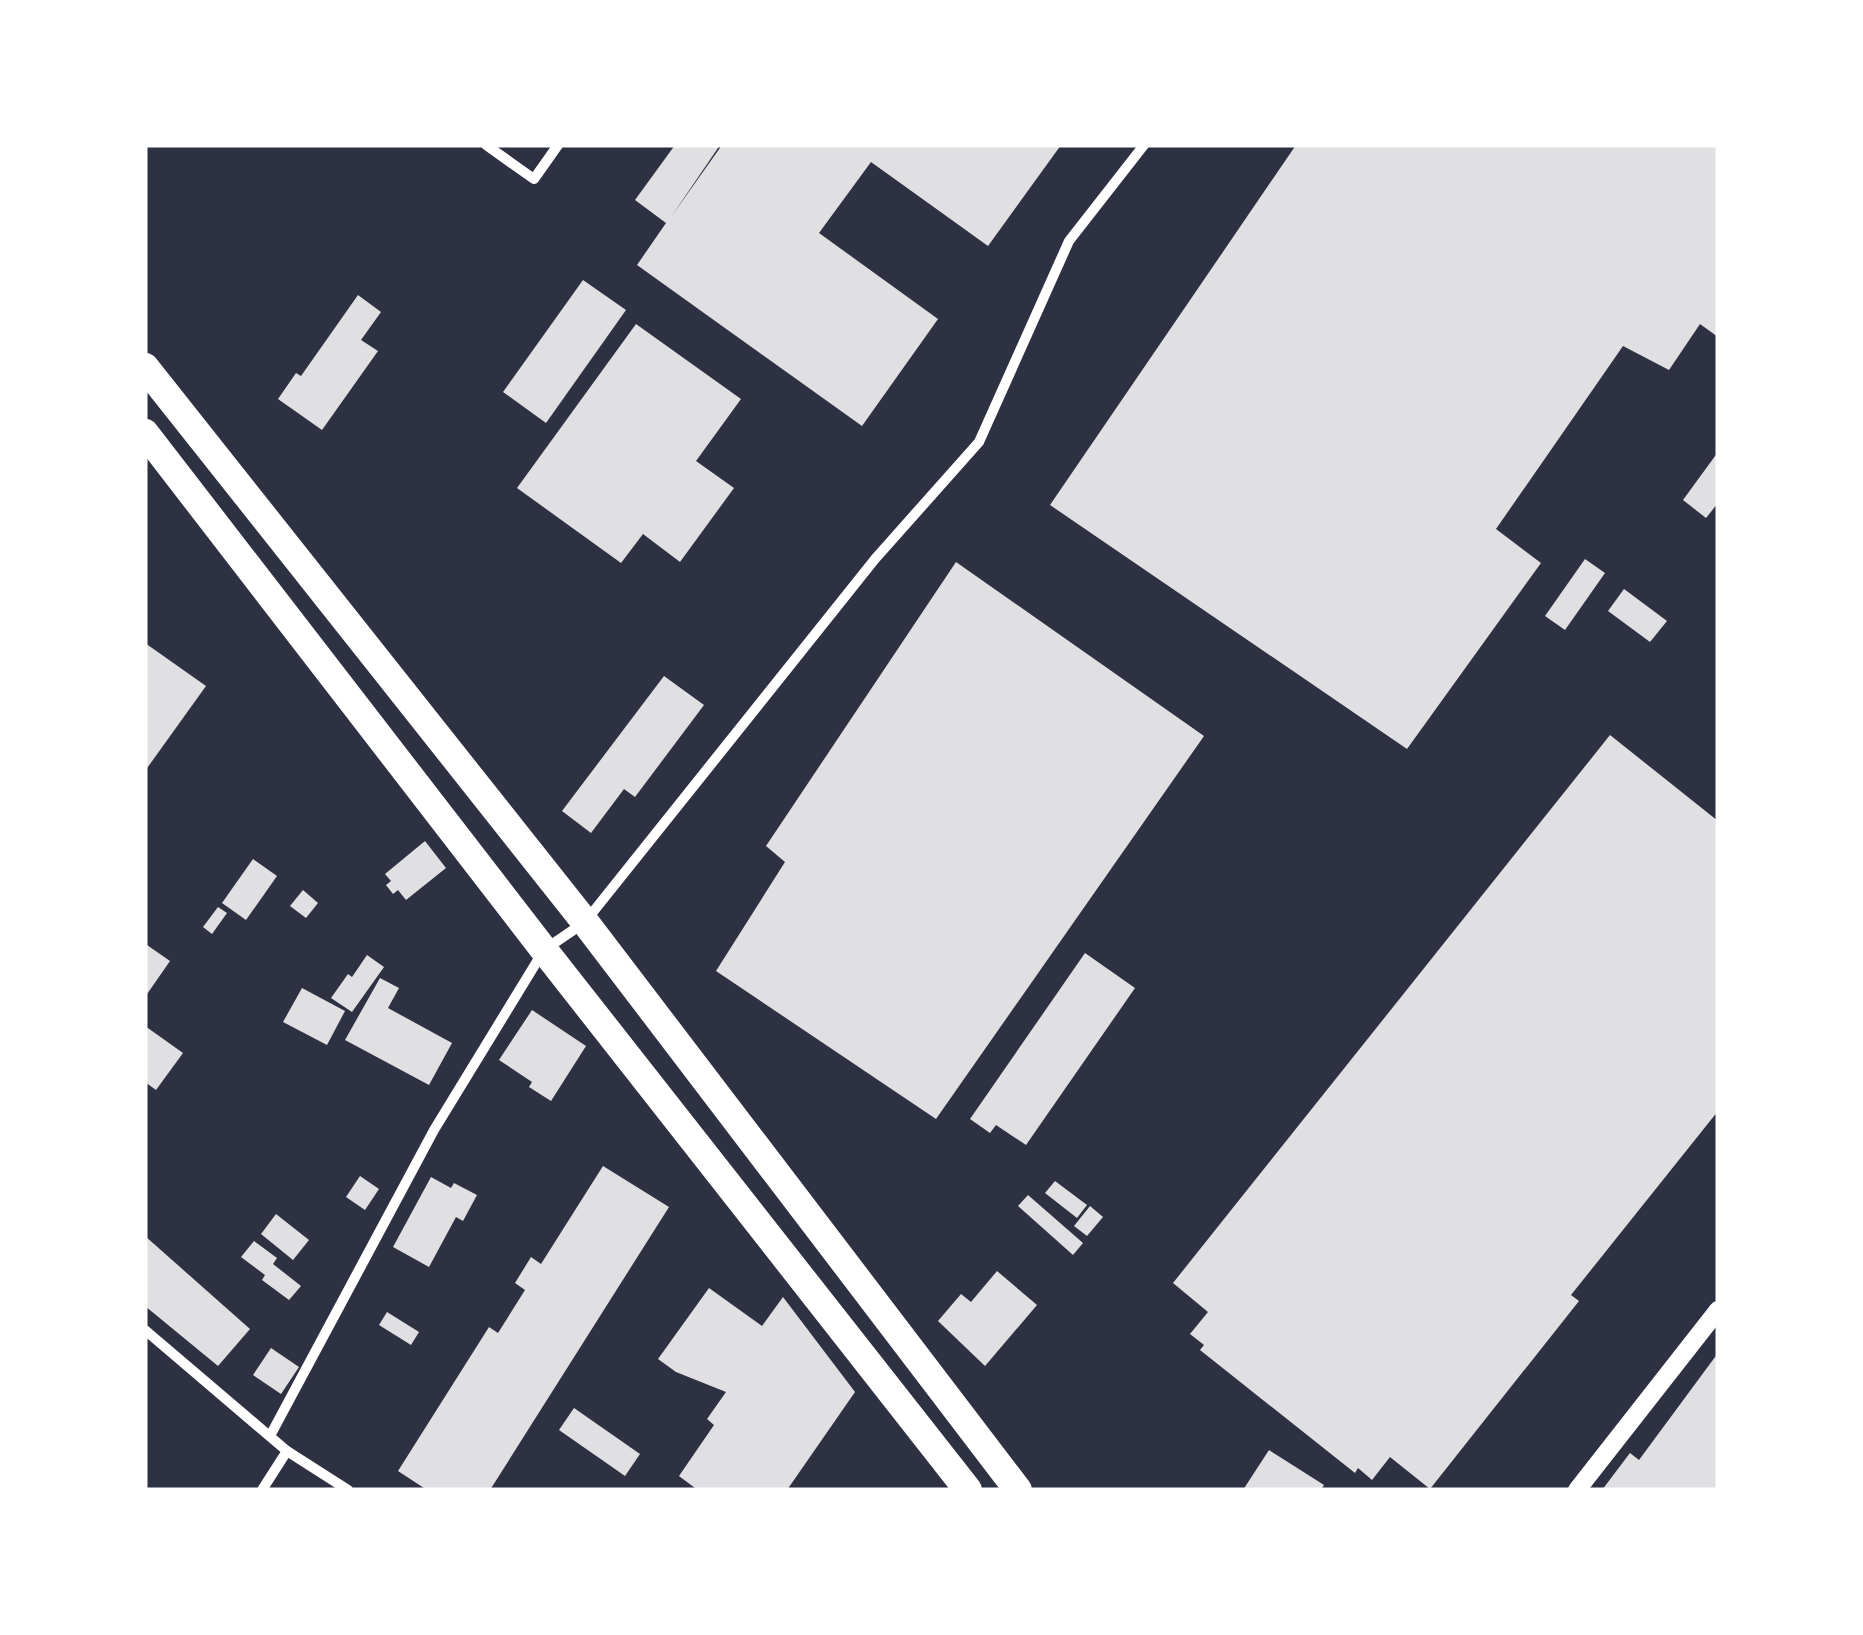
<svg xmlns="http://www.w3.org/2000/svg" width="1863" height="1635" font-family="'Public Sans',sans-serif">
<rect width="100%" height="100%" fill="#2d3142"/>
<g fill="#e0e0e3">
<polygon points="675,145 720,145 671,217 722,145 1061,145 988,246 871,162 819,233 938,319 862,426 637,265 666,223 635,200"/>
<polygon points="1296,145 1718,145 1718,337 1700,324 1669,370 1623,346 1496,529 1541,563 1407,749 1050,505"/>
<polygon points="583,280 626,310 546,423 503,392"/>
<polygon points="358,295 381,312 361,340 378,351 322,430 278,399 296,373 301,376"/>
<polygon points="636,324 741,399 696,461 734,488 680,562 643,534 621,563 517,488"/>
<polygon points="1718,452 1718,503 1706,518 1683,500"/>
<polygon points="1585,559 1605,573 1565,630 1545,616"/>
<polygon points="956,562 1204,736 936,1119 716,971 785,862 766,846"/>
<polygon points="1624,589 1667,621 1650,642 1608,611"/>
<polygon points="145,643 206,686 145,771"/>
<polygon points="664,676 704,705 635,797 624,789 591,833 562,811"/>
<polygon points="1610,735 1718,821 1718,1111 1571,1295 1579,1301 1430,1489 1390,1457 1372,1480 1358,1468 1355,1473 1200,1350 1204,1345 1190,1334 1208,1312 1173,1283"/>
<polygon points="425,841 446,868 406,900 398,890 393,894 386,885 391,881 385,874"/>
<polygon points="253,859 277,876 246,920 222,903"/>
<polygon points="303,890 318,903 306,918 290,906"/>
<polygon points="218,907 227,913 212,934 203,927"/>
<polygon points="147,945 170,961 145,997 145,948"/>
<polygon points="1085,953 1135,988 1026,1145 996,1125 990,1133 970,1119"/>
<polygon points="367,955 384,967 352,1012 331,998 348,974 352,977"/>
<polygon points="380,978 399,988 388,1008 452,1043 429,1085 345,1040"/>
<polygon points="302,988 345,1011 327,1045 283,1022"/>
<polygon points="532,1010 586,1046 551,1101 529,1087 532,1082 499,1060"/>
<polygon points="145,1026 183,1053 156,1090 145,1082"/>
<polygon points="603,1166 669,1207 490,1490 427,1490 398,1471 489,1327 498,1333 525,1290 515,1283 531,1257 541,1264"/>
<polygon points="360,1176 379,1189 365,1210 346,1197"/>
<polygon points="431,1177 451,1188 454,1183 477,1195 463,1221 456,1217 429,1267 393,1247"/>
<polygon points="1055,1181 1087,1205 1077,1218 1045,1193"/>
<polygon points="1028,1195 1083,1243 1073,1255 1018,1206"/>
<polygon points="1090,1206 1103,1217 1087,1236 1074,1226"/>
<polygon points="276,1214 309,1240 293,1260 261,1234"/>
<polygon points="145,1236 250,1329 218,1366 145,1306"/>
<polygon points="254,1241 277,1258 273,1264 301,1286 289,1300 262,1280 265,1275 241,1257"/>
<polygon points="997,1271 1037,1305 985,1366 938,1321 961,1294 971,1302"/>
<polygon points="709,1288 762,1326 783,1297 855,1392 787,1490 693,1490 695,1488 679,1476 714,1425 707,1419 726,1392 676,1372 658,1359"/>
<polygon points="387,1312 419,1332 411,1345 379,1325"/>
<polygon points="271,1348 299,1367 281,1394 253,1375"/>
<polygon points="1718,1353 1718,1490 1602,1490 1630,1453 1639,1460"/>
<polygon points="574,1408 640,1454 625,1476 559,1430"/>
<polygon points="1269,1450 1324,1485 1321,1490 1243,1490"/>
</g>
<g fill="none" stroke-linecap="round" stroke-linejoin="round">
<g stroke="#fff" stroke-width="10">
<polyline points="486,145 534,179 558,145"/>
<polyline points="145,1330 287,1451 348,1490"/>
<polyline points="270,1436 434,1130 544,950 585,922 875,559 979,442 1069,241 1144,145"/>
<polyline points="262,1490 287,1451"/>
</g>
<polyline stroke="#fff" stroke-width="18" points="1577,1490 1718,1310"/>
<g stroke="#fff" stroke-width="28">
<polyline points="145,367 585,922 1018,1490"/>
<polyline points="145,433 544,950 968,1490"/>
</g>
</g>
<rect width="1863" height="1635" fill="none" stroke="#ffffff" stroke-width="295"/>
</svg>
